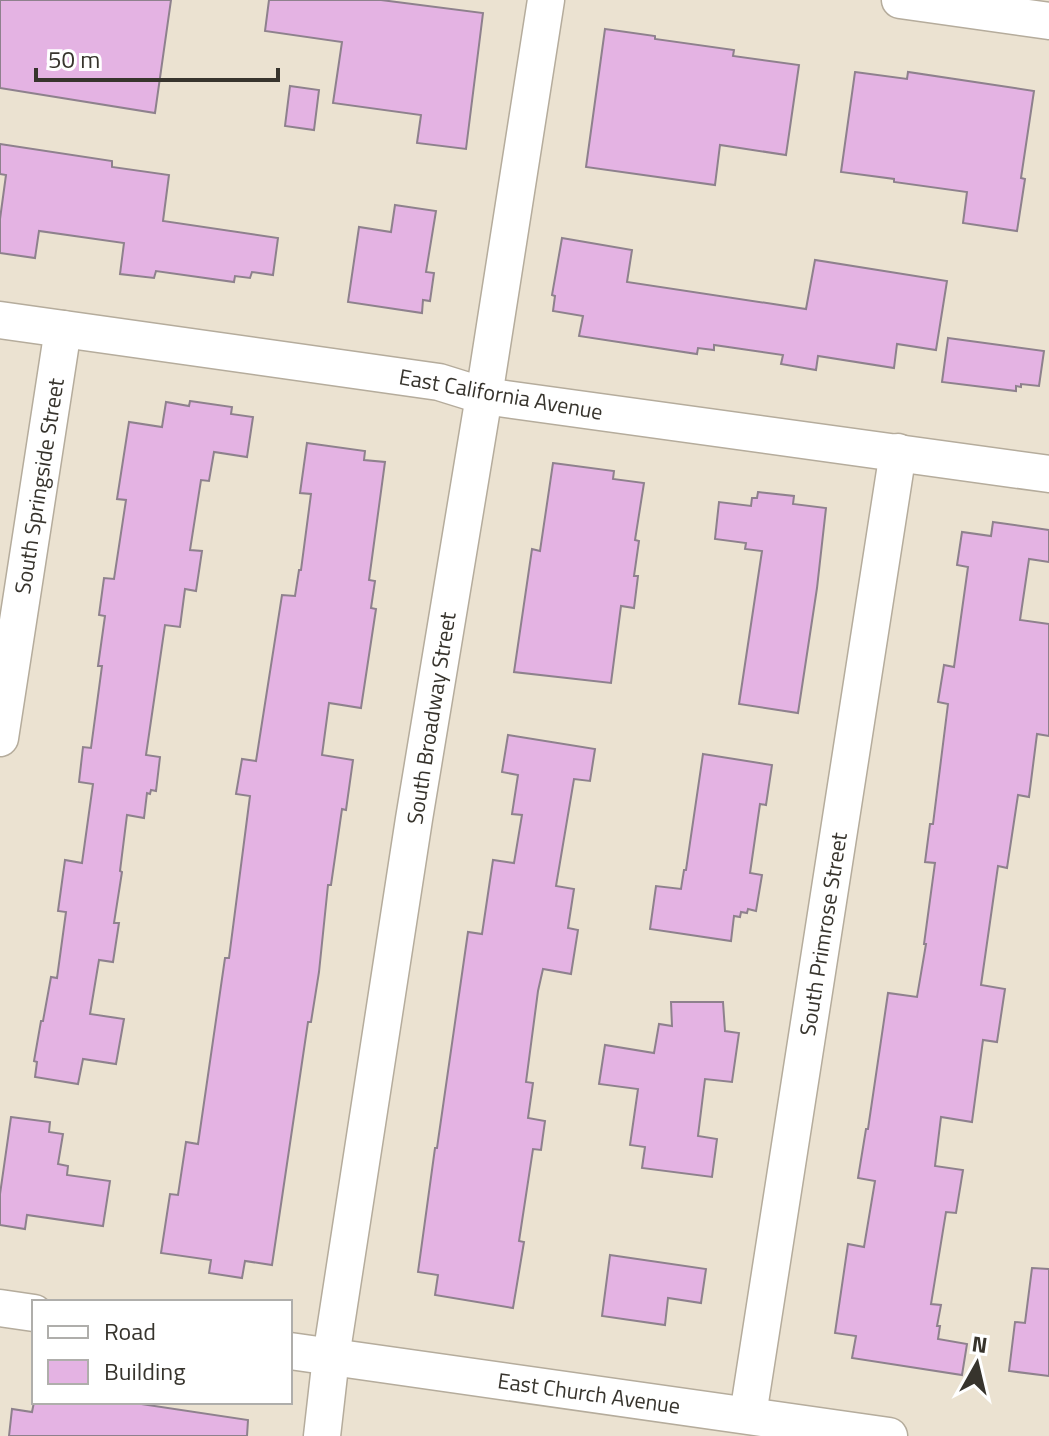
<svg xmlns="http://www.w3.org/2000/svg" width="1049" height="1436" font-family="'Titillium Web',sans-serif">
<rect width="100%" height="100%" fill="#ebe2d1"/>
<g fill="#e4b3e3" stroke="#8e818d" stroke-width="2">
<polygon points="0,0 171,0 155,113 0,88"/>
<polygon points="269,0 381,0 483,13 466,149 417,143 421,115 333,103 342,42 265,31"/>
<polygon points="605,29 655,36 655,39 734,50 733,56 799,65 786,155 720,145 715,185 586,167"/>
<polygon points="855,72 907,79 908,72 1034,91 1021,178 1025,179 1017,231 963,223 967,192 894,182 894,179 841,172"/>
<polygon points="290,86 319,90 314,130 285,126"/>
<polygon points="0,144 112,161 112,167 169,175 163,221 278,238 273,275 252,272 250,278 235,276 234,282 156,271 154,278 120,274 124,243 39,231 35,258 0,253 0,219 6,175 0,174"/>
<polygon points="395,205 436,211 426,272 434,273 430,301 423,300 422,313 348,302 359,227 391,232"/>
<polygon points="562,238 632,250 627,282 806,309 815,260 947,281 936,350 897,344 894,368 818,356 816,370 781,364 783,355 714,345 714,350 698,348 697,354 579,336 583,316 553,311 555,296 552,295"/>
<polygon points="948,338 1044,351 1039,386 1021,384 1021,387 1016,386 1016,391 942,382"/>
<polygon points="190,401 232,407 231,414 253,417 247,457 214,452 209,481 201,480 190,550 202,551 196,591 185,589 180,627 165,625 146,755 160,757 156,791 151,790 150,794 147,793 144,818 127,815 120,871 122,872 114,923 119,923 113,962 99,960 90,1014 124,1019 116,1064 83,1059 78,1084 35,1077 37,1062 34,1061 41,1021 43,1021 51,977 57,978 66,912 58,911 65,860 82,863 93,784 79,782 83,747 91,748 102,666 98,666 105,616 99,615 104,578 114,579 126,500 117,499 129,422 162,427 166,402 189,406"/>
<polygon points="307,443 365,451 364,460 385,462 369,580 375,581 371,608 376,609 361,708 329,703 322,755 353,760 346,810 342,809 331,885 328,885 319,972 311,1022 308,1022 272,1265 245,1261 242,1278 209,1273 211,1260 161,1253 170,1194 178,1195 186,1142 198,1144 225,958 229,958 250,796 236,794 242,759 256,761 282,595 295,596 299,570 301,570 311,494 300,493"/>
<polygon points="553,463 614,471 613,479 644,483 635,540 639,541 634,576 638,576 634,608 621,606 611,683 514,672 532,549 540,551"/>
<polygon points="758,492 794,496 793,504 826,508 817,588 798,713 739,704 762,551 745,549 746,543 715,539 719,502 751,506 752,498 757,498"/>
<polygon points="993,522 1049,530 1049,562 1029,559 1020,620 1049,624 1049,736 1037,734 1029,797 1018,795 1007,868 998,866 981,985 1005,989 997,1042 983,1040 972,1122 941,1117 935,1166 963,1170 956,1213 946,1212 931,1304 941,1305 937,1326 940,1326 938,1339 967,1344 962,1375 852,1358 856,1336 835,1333 848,1244 864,1247 875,1181 858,1178 866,1129 868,1129 888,993 917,997 926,944 924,944 935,863 925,862 930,824 933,824 948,704 938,702 944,665 954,667 968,567 957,565 962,532 991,536"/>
<polygon points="508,735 595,749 590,781 574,779 556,886 574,889 568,928 578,930 571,974 543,969 538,991 526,1082 533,1083 528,1118 545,1121 541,1150 533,1149 519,1241 524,1242 513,1308 435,1295 438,1275 418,1272 435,1148 437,1148 468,932 482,934 493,860 514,863 522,815 512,814 518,775 502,772"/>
<polygon points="703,754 772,765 766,805 760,804 750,873 762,875 756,911 748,909 747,913 741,912 740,917 734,916 731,941 650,929 656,886 681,889 684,870 686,870"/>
<polygon points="671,1002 723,1002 725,1031 739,1033 732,1082 705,1079 698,1136 717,1139 712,1177 642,1168 645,1147 630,1145 638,1089 599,1084 605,1045 654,1053 659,1024 672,1026"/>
<polygon points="11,1117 50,1122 49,1132 63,1134 58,1164 68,1166 67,1175 110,1181 103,1226 27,1215 25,1229 0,1225 0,1194"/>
<polygon points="610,1255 706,1269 701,1303 668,1298 665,1325 602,1316"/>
<polygon points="1032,1268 1049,1269 1049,1376 1009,1371 1015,1322 1025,1323"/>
<polygon points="34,1402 128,1402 248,1420 247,1436 9,1436 12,1409 32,1412"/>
</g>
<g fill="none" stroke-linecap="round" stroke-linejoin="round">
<g stroke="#b5ac9c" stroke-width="39">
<g id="minor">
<polyline points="900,0 1049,21"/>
<polyline points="0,320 439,382 484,396 1049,474"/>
<polyline points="0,738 63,329"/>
<polyline points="0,1308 34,1313"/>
<polyline points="290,1351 889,1436"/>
<polyline points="748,1415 898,452"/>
<polyline points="322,1436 331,1357 414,819 484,396 546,0"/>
</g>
</g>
<use href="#minor" stroke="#fff" stroke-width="36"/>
</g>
<g text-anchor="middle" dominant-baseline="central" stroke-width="7" stroke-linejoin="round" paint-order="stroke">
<g font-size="22" fill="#37342d" stroke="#fff">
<text transform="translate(501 394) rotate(10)">East California Avenue</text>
<text transform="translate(39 486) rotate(-81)">South Springside Street</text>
<text transform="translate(431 718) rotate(-81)">South Broadway Street</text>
<text transform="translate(823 934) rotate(-81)">South Primrose Street</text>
<text transform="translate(589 1393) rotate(8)">East Church Avenue</text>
</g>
</g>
<rect x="32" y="1300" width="260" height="104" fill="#ffffff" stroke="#afaeab" stroke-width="2"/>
<rect x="48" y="1326" width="40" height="12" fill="#ffffff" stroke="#afaeab" stroke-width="2"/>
<text x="104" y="1340" font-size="24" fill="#37342d">Road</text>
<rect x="48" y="1360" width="40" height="24" fill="#e4b3e3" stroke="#afaeab" stroke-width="2"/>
<text x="104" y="1380" font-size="24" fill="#37342d">Building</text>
<g transform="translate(977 1364) rotate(8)" stroke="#ffffff" stroke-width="6" paint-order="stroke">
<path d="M0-6L14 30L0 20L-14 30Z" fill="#37342d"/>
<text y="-12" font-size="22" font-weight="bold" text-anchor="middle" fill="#37342d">N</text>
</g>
<path d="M36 68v12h242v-12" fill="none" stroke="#37342d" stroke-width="4"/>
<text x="48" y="68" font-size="24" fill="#37342d" stroke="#ffffff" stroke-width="6" paint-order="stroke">50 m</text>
</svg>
